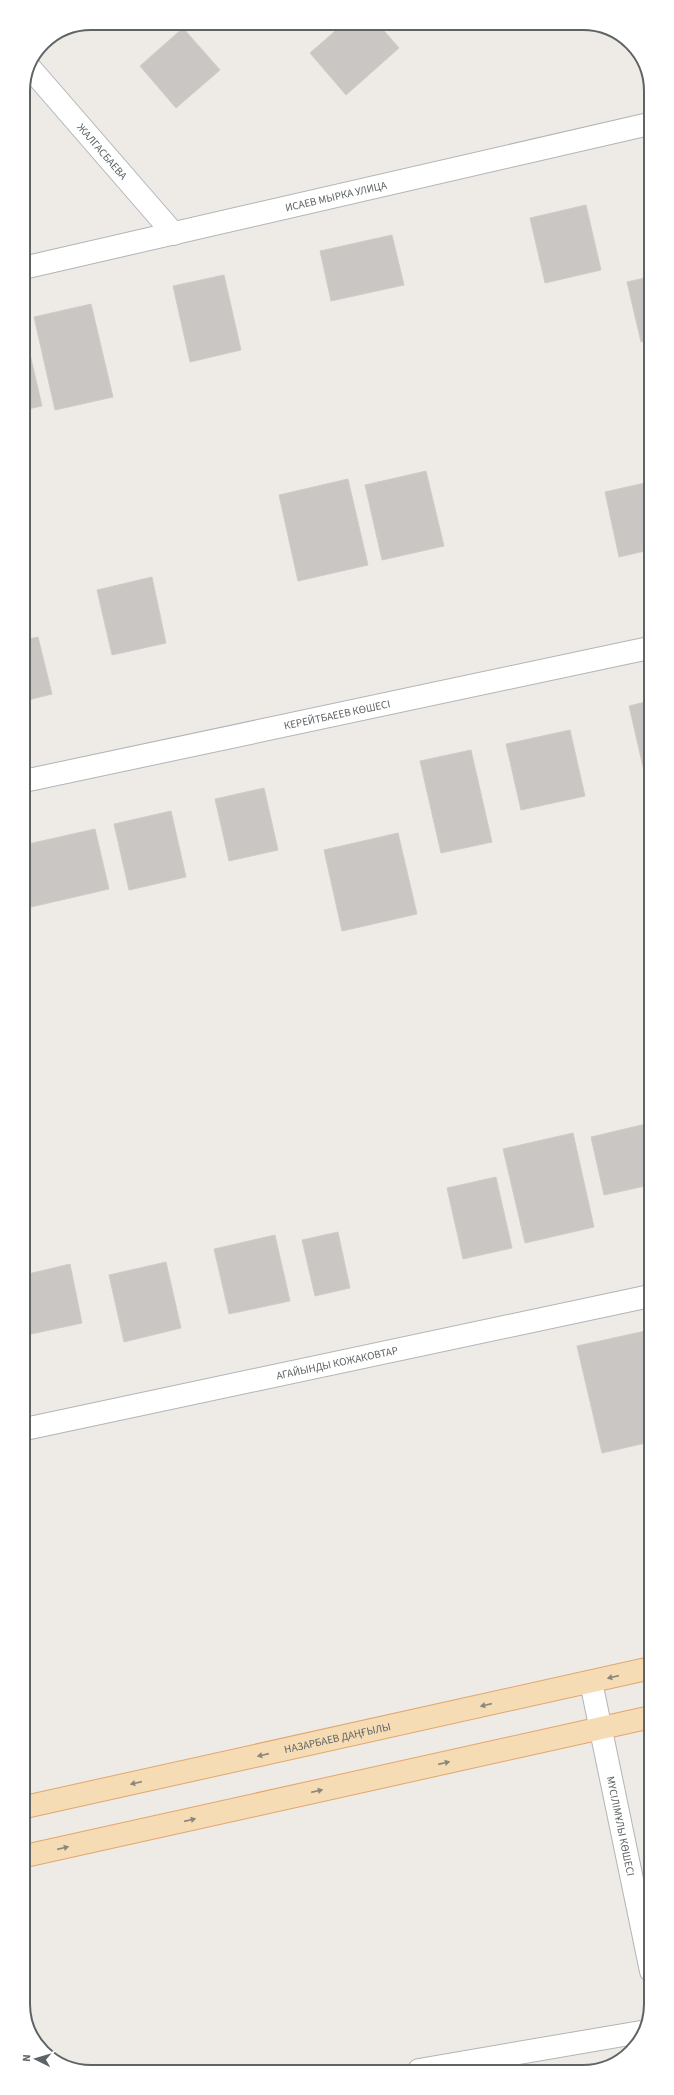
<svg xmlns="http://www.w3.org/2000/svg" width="674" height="2095" font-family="'Source Sans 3',sans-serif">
<rect width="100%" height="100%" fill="#eeebe7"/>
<g fill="#cac6c3" stroke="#d3cbc5">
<polygon points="342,25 379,25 399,48 346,95 310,53"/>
<polygon points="183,28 220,70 176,108 140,66"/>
<polygon points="586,205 601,270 545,283 530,218"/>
<polygon points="392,235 404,285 331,301 320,251"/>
<polygon points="224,275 241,350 190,362 173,286"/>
<polygon points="649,277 649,340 641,342 627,282"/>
<polygon points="91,304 113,397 55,410 34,317"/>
<polygon points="23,324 42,406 23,410"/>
<polygon points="426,471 444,546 382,560 365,485"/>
<polygon points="348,479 368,565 298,581 279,495"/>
<polygon points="649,482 649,550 619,557 605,492"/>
<polygon points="152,577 166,643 112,655 97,590"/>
<polygon points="38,637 52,694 24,701 24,640"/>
<polygon points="649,701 650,797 629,706"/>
<polygon points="570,730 585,796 521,810 506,744"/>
<polygon points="471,750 492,842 441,853 420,761"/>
<polygon points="264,788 278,850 229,861 215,799"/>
<polygon points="171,811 186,877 129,890 114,824"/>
<polygon points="95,829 109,889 31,907 24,878 24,845"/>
<polygon points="398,833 417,914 342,931 324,850"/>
<polygon points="650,1123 650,1185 604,1195 591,1137"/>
<polygon points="573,1133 594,1227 525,1243 503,1149"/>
<polygon points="496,1177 512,1248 463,1259 447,1188"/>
<polygon points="338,1232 350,1288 315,1296 302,1240"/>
<polygon points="275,1235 290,1301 229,1314 214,1249"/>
<polygon points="166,1262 181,1328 124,1342 109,1275"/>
<polygon points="70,1264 82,1323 31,1334 24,1308 24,1275"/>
<polygon points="650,1330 650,1442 602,1453 577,1346"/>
</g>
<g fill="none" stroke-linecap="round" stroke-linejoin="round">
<g stroke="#b1b5b7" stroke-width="24">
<g id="minor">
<path id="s1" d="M31,69l143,165"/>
<path id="s2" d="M23,268l626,-144"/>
<path id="s3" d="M24,781l625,-133"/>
<path id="s4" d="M25,1429l625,-133"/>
<path id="s5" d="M591,1682l60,289"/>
<polyline points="419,2070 641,2032"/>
</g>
</g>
<g stroke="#e2a66c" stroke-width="24">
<g id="major">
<path id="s6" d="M25,1807l626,-139"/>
<polyline points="25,1856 651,1717"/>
</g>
</g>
<use href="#minor" stroke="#fff" stroke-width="22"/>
<use href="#major" stroke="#f6dcb4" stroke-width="22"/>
</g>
<defs><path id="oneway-solid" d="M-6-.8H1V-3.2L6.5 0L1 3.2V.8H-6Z"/></defs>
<g fill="#8c877d">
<use href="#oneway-solid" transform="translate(613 1677) rotate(167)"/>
<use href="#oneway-solid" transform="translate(486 1705) rotate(167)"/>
<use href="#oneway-solid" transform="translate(263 1755) rotate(167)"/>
<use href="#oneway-solid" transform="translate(444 1763) rotate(-13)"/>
<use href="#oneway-solid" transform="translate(136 1783) rotate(167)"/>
<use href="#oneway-solid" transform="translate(317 1791) rotate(-13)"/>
<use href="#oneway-solid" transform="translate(190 1820) rotate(-13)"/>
<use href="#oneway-solid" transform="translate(63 1848) rotate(-13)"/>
</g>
<g text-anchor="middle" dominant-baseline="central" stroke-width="3.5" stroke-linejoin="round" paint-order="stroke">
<g font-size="11" fill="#5e6365" stroke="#fff">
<text stroke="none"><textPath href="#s1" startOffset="109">ЖАЛГАСБАЕВА</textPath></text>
<text stroke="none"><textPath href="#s2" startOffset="321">ИСАЕВ МЫРКА УЛИЦА</textPath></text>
<text stroke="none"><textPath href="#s3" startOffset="320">КЕРЕЙТБАЕЕВ КӨШЕСІ</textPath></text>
<text stroke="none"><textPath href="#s4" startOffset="319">АГАЙЫНДЫ КОЖАКОВТАР</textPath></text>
<text stroke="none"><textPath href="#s6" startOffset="320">НАЗАРБАЕВ ДАҢҒЫЛЫ</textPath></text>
<text stroke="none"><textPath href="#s5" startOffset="147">МҮСІЛІМҰЛЫ КӨШЕСІ</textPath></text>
</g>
</g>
<path d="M0 0H674V2095H0ZM91 30H583A61 61 0 0 1 644 91V2004A61 61 0 0 1 583 2065H91A61 61 0 0 1 30 2004V91A61 61 0 0 1 91 30Z" fill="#fff" fill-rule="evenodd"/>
<path fill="none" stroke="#5e6365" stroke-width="2" d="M91 30H583A61 61 0 0 1 644 91V2004A61 61 0 0 1 583 2065H91A61 61 0 0 1 30 2004V91A61 61 0 0 1 91 30Z"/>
<g transform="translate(36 2059) rotate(275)" stroke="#ffffff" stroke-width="3" paint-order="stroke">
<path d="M0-3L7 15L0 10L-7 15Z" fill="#5e6365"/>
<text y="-6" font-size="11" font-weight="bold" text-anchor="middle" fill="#5e6365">N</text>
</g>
</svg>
